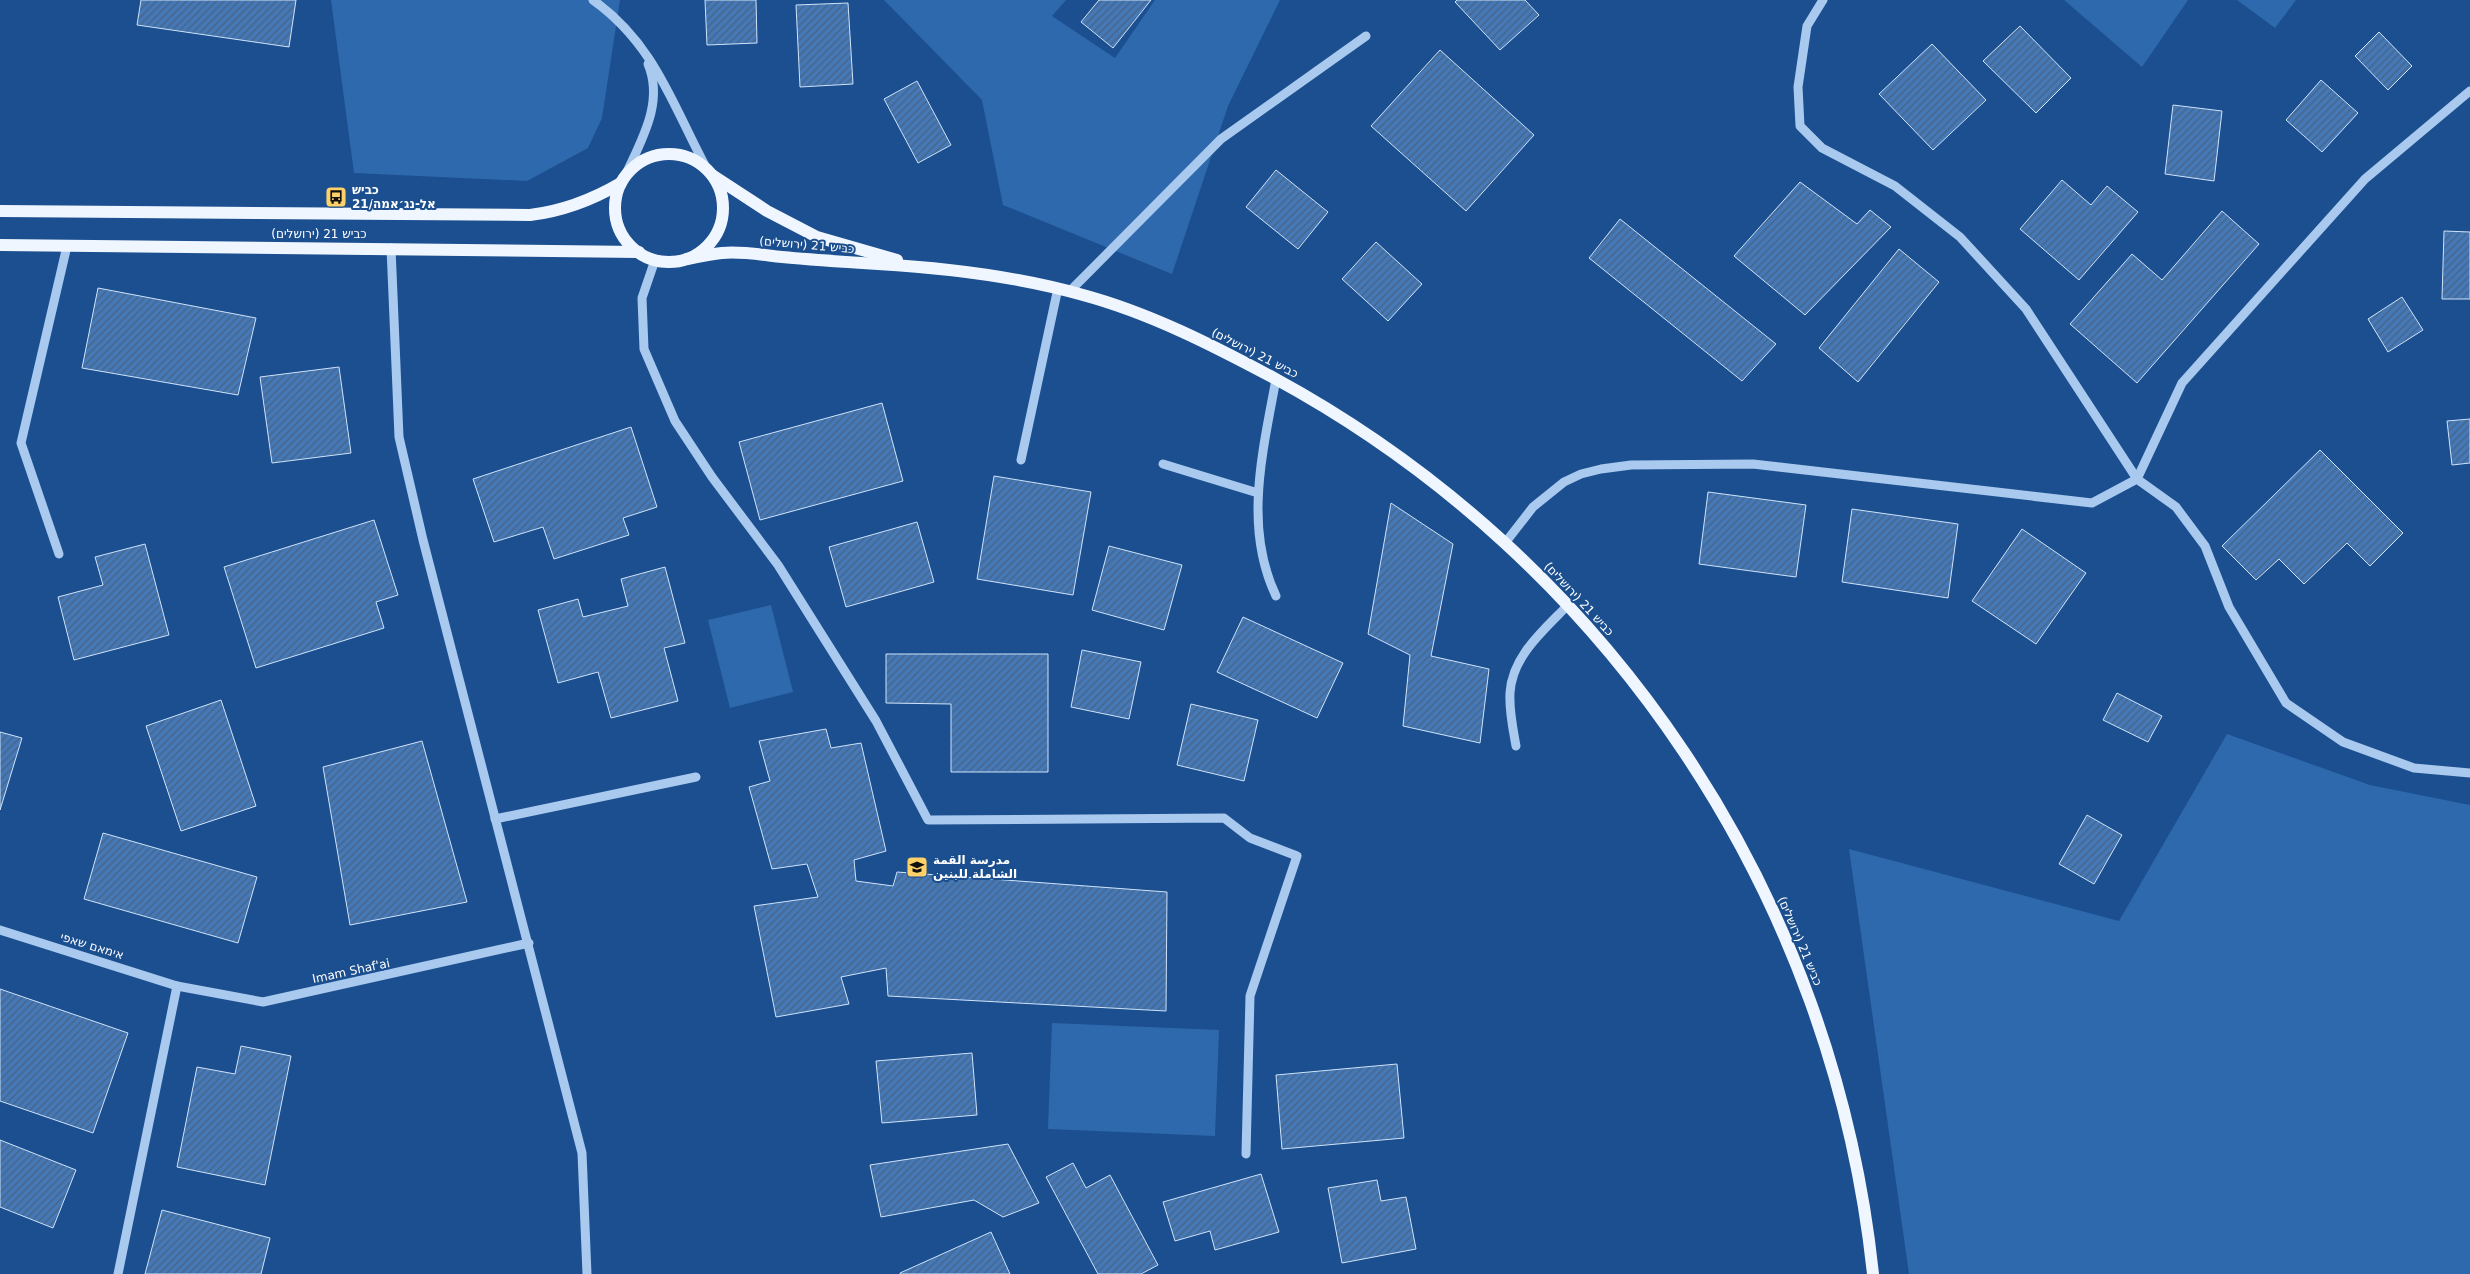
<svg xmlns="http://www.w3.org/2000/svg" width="2470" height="1274" font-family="'DejaVu Sans','Noto Sans Arabic','Noto Sans Hebrew',sans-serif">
<defs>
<pattern id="building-hatch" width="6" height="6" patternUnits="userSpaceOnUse" patternTransform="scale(1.25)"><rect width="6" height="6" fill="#4478b7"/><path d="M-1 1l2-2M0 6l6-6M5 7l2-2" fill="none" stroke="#486282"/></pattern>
</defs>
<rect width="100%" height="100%" fill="#1b4f8f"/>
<g fill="#2e69ad">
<polygon points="331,0 620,0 602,118 588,148 527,181 354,173"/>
<polygon points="884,0 1066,0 1052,16 1115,58 1155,0 1280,0 1228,106 1172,274 1003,205 982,100"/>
<polygon points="2064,0 2188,0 2142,67"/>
<polygon points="2237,0 2296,0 2275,28"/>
<polygon points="771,605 793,692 730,708 708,620"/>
<polygon points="2227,734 2370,785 2470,805 2470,1274 1909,1274 1849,849 2119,921"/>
<polygon points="1052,1023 1219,1030 1215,1136 1048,1129"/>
</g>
<g fill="url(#building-hatch)" stroke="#cfe3fa">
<polygon points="141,0 296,0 289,47 137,25"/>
<polygon points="705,0 756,0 757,43 707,45"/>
<polygon points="1099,0 1151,0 1113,48 1081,22"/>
<polygon points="1457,0 1525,0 1539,15 1500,50 1455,2"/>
<polygon points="848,3 853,84 800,87 796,5"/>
<polygon points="2020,26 2071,78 2036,113 1983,61"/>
<polygon points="2379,32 2412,66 2388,90 2355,56"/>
<polygon points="1932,44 1986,100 1933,150 1879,94"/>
<polygon points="1440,50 1534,135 1466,211 1371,126"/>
<polygon points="2321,80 2358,113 2322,152 2286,120"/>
<polygon points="917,81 951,145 918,163 884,99"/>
<polygon points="2173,105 2222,111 2214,181 2165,174"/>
<polygon points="1276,170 1328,212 1298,249 1246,207"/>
<polygon points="2062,180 2091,205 2107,186 2138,212 2079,280 2020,229"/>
<polygon points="1800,182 1857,224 1870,210 1891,227 1805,315 1734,256"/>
<polygon points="2222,211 2259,244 2137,383 2070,324 2132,254 2162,280"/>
<polygon points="1620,219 1776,344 1742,381 1589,258"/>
<polygon points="2444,231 2470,232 2470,299 2442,299"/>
<polygon points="1376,242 1422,284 1388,321 1342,279"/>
<polygon points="1899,249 1939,282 1858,382 1819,348"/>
<polygon points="98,288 256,318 238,395 82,368"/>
<polygon points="2402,297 2423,330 2388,352 2368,319"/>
<polygon points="339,367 351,453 272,463 260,377"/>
<polygon points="882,403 903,481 760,520 739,442"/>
<polygon points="2470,419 2470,463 2452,465 2447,421"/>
<polygon points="631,427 657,507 623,518 629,535 554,559 543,527 494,542 473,479"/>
<polygon points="2320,450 2403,533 2370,566 2347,543 2304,584 2279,559 2256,580 2222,546"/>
<polygon points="994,476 1091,492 1073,595 977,579"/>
<polygon points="1708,492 1806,505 1796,577 1699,564"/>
<polygon points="1391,503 1453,544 1431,656 1489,669 1480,743 1403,726 1410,655 1368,634"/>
<polygon points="1852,509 1958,524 1948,598 1842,582"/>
<polygon points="374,520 398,595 376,602 384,628 256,668 224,567"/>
<polygon points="917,522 934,582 846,607 829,547"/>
<polygon points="2022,529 2086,573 2036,644 1972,601"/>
<polygon points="145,544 169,635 74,660 58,597 103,585 95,557"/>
<polygon points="1109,546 1182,565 1164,630 1092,610"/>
<polygon points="665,567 685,643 664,648 678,701 611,718 598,672 558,683 538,610 578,599 583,617 628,606 621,579"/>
<polygon points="1243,617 1343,663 1317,718 1217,672"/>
<polygon points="1082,650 1141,662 1129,719 1071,707"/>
<polygon points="886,654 1048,654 1048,772 951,772 951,704 886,703"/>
<polygon points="2117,693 2162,716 2148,742 2103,720"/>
<polygon points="221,700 256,806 181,831 146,726"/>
<polygon points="1191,704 1258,720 1244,781 1177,765"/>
<polygon points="826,729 831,748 861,743 886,851 854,860 856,881 893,886 897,872 1167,892 1166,1011 888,996 886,968 841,977 849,1004 776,1017 754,906 818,897 807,864 772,869 749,787 770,781 759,741"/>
<polygon points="0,732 22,738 0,810"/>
<polygon points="422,741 467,902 350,925 323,767"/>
<polygon points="2087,815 2122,835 2094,884 2059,864"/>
<polygon points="103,833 257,877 238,943 84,899"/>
<polygon points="0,989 128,1033 93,1133 0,1101"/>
<polygon points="241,1046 291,1056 265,1185 177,1167 197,1067 235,1074"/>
<polygon points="972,1053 977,1115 882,1123 876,1061"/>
<polygon points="1397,1064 1404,1138 1282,1149 1276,1075"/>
<polygon points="0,1140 76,1170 53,1228 0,1207"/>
<polygon points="1008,1144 1039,1203 1003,1217 974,1200 881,1217 870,1165"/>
<polygon points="1073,1163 1086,1188 1110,1175 1158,1265 1141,1274 1098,1274 1046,1177"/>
<polygon points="1261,1174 1279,1232 1215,1250 1210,1231 1175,1241 1163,1202"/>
<polygon points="1377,1180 1381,1201 1406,1197 1416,1249 1342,1263 1328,1188"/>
<polygon points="162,1210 270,1238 261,1274 145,1274"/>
<polygon points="991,1232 1010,1274 900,1274 900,1273"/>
</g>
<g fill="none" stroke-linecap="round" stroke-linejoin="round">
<g stroke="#a9c9ee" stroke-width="9">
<path d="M593,0c63,45 80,107 115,171"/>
<polyline points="1823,0 1807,26 1798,87 1800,126 1822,148 1895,186 1960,237 2026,309 2137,479"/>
<path d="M626,174c16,-35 38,-72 22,-110"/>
<polyline points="391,248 399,437 423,540 582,1153 587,1274"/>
<polyline points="655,260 642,298 644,349 675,421 712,477 778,565 876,721 928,820 1224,818 1250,838 1297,856 1250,996 1246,1154"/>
<polyline points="1070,291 1221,139 1366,36"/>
<path d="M1276,379c-13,72 -33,148 0,217"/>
<polyline points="1021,460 1058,288"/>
<polyline points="1163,464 1258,493"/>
<polyline points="2137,479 2182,383 2365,179 2470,91"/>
<polyline points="1505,543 1533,507 1564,482 1581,474 1601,469 1631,465 1753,464 2092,503 2137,479 2176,507 2205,546 2229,607 2286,703 2343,742 2414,768 2470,773"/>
<polyline points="59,554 21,443 67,246"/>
<path d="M1516,746c-3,-17 -7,-35 -6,-53 2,-37 34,-63 58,-88"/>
<polyline points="495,819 696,777"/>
<polyline points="0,930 177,986 263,1002 529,943"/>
<polyline points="118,1274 177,986"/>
</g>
<g stroke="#f0f6ff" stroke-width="12">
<circle cx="669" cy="208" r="54"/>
<polyline points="712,175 767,211 817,237 897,260"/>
<path d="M0,211l530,4c34,-4 62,-15 91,-32"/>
<polyline points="0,245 639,252"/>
<path d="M687,259c12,-2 23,-5 35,-6 19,-2 41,2 60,4 32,3 64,5 96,7 69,4 138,12 205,31 67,18 131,51 191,83 335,182 559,517 599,896"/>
</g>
</g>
<defs>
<g id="bus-square" transform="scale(1.125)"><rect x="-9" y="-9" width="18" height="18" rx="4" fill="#ffd166" stroke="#1b4f8f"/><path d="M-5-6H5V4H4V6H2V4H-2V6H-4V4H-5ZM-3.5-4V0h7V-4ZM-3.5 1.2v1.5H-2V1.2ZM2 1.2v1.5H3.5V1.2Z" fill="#111"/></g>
<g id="school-square" transform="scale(1.125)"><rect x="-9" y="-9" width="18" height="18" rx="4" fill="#ffd166" stroke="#1b4f8f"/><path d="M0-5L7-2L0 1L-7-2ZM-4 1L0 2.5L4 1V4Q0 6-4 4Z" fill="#111"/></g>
</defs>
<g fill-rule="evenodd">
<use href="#bus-square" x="336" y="197"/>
<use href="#school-square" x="917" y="867"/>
</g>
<g text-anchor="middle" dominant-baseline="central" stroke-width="4" stroke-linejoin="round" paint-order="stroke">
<g font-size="12" font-weight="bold" fill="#fff" stroke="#1b4f8f" text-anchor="start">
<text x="352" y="190">כביש<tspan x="352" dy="14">21/אל-נג׳אמה</tspan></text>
<text x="933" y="860">مدرسة القمة<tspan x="933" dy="14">الشاملة للبنين</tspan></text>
</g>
<g font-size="12" fill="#fff" stroke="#1b4f8f">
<text x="319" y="234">כביש 21 (ירושלים)</text>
<text transform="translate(807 245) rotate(5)">כביש 21 (ירושלים)</text>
<text transform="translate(1255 353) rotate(27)">כביש 21 (ירושלים)</text>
<text transform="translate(1579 599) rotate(47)">כביש 21 (ירושלים)</text>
<text transform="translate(1800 941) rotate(67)">כביש 21 (ירושלים)</text>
<text transform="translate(92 946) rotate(17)">אימאם שאפי</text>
<text transform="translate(351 971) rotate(-12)">Imam Shaf'ai</text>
</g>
</g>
</svg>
